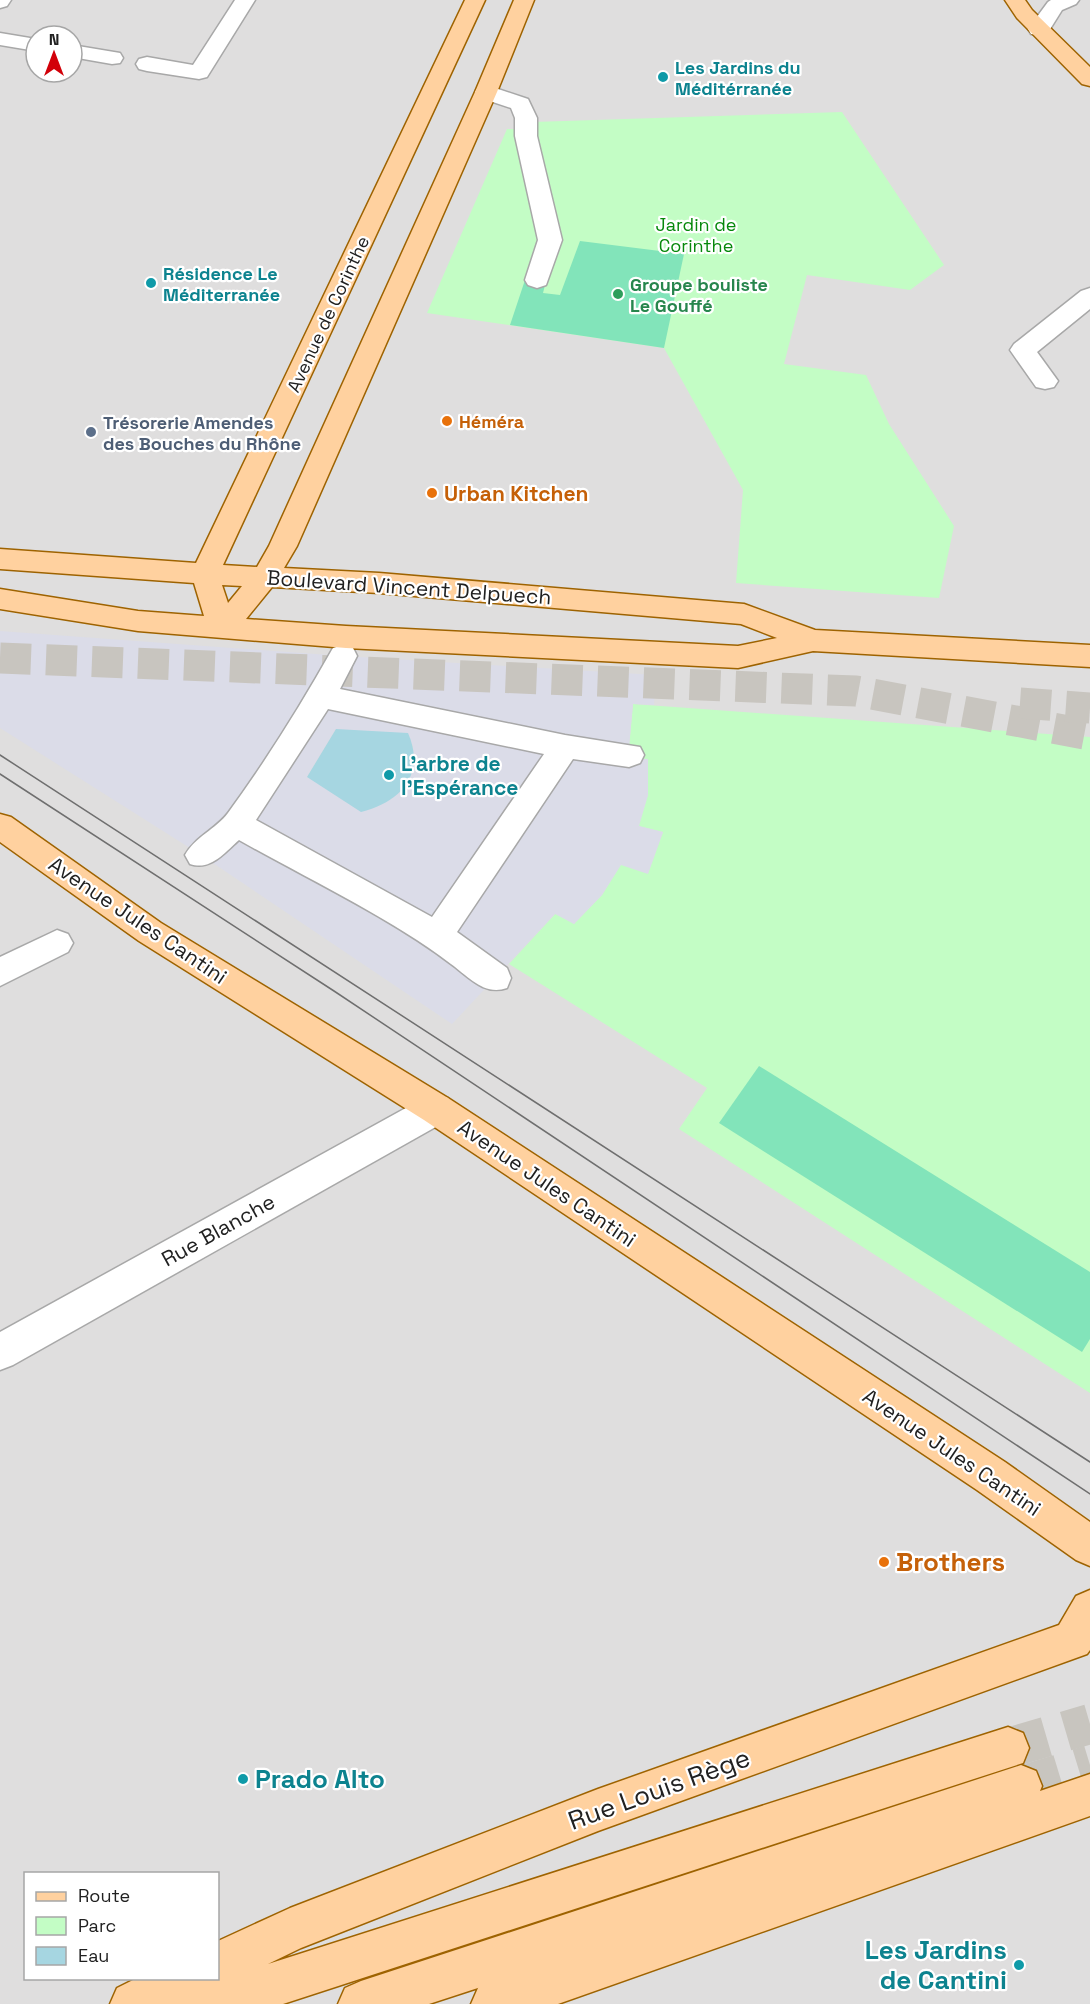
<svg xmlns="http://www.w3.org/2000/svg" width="1090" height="2004" font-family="'Space Grotesk',sans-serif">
<rect width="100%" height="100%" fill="#f2eee7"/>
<path fill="#dfdede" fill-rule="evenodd" d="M0,0h1090v2004h-1090zM36,36h36v36h-36zM26,1874h192v104h-192z"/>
<g fill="#c3fdc5">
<polygon points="842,112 944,265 910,290 807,275 784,364 866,375 889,424 954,526 939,598 736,583 743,490 664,348 427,313 507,129 517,129 533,122"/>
<polygon points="633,704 1090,737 1090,1393 679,1129 707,1088 509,964 556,913 574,924 602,895 621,864 648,873 663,832 638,826 648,795 648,760 628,758"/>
</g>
<g fill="#82e4ba">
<polygon points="580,241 684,254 664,348 510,325 525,280 545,285 543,293 560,295"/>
<polygon points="759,1066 1090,1272 1090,1339 1082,1352 719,1123"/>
</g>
<path fill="#dbdce8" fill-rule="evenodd" d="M0,631l343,25 313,19 -2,30 -21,-1 -5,54 20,1v36l-9,31 24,6 -15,42 -27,-9 -19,30 -28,29 -19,-10 -103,110 -251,-169 -201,-127zM336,729l77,16v27l-106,5z"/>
<path fill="#a6d6e1" d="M336,729l72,4c18,41 -7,69 -47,79l-54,-35z"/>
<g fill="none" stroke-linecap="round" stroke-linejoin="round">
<g stroke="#c8c5bf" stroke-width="40" stroke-dasharray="40 20" stroke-linecap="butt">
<polyline points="1008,1748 1090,1724"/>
<polyline points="1021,1786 1090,1765"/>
</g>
<g stroke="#c8c5bf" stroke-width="31" stroke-dasharray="31 15" stroke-linecap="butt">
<polyline points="0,658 856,691 1090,735"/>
<polyline points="1020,703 1090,708"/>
</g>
<g stroke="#a8a8a8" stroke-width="3">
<g id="minor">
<polygon points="0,0 11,0 7,6 0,8"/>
<polygon points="235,0 255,0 207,77 199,79 147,71 139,69 136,64 139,59 147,57 193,65"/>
<polygon points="1051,0 1079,0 1076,4 1062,10 1047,34 1039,35 1031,34 1028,29 1048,2"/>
<polygon points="0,33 36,39 36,51 0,45"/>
<polygon points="72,45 120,53 123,58 120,63 112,64 72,57"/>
<polygon points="486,85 528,99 537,118 537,136 562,240 546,285 537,288 528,285 525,280 538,240 515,136 515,118 511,108 478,97 475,92 478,87"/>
<polygon points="1090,288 1090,309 1037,352 1058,381 1054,387 1045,389 1036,387 1010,350 1014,344 1081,291"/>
<path d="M343,645l10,3 4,8 -17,33 225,46 75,12 4,8 -4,8 -11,4 -56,-8 -116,173 50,36 4,10 -4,10c-23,8 -38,-11 -56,-24 -62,-47 -143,-85 -212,-124 -15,13 -28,31 -49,24l-5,-9c10,-18 31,-26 43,-42 38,-52 73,-108 105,-165zM328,709l216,45 -112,163 -176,-97z"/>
<polygon points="57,930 68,934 73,943 68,952 0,986 0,957"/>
<polygon points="436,1094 448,1098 453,1109 448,1120 13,1365 0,1370 0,1332 424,1098"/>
</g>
</g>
<g stroke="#9e6300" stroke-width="3">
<g id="major">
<path d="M465,0h20l-262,565 34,2 12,-21 206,-454 39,-92h20l-37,92 -200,454 -13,22 95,5 365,31 71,26 275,15v22l-277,-16 -75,17 -392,-20 -208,-17 -138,-22v-20l138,22 66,5 -10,-33 -194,-14v-20l196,14zM222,585l20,1 -14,17zM272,587l107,6 362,31 36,14 -39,8 -392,-20 -100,-7z"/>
<polygon points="1005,0 1025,0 1032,10 1090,67 1090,86 1082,84 1017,18"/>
<polygon points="0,814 11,817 161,923 448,1098 1005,1462 1090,1522 1090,1566 1076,1560 977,1490 424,1120 139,941 0,842"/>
<polygon points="1090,1590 1090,1650 1087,1654 598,1831 301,1948 268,1964 1008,1727 1023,1733 1029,1748 1023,1763 283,2004 110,2004 117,1988 137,1978 218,1978 218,1941 290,1908 598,1789 1059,1625 1076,1596"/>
<polygon points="1021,1765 1036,1771 1042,1786 1040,1791 1090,1774 1090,1816 558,2004 471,2004 478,1988 484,1986 429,2004 338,2004 345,1988 361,1981"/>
</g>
</g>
<use href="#minor" fill="#fff" fill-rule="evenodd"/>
<use href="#major" fill="#ffd19f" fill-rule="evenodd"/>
<g stroke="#6f6f6f" stroke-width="1.5">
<polyline points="0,755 1090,1462"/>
<polyline points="0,774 334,991 1090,1494"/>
</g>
</g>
<g fill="#0f9aa8" stroke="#fff" stroke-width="2">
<circle cx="663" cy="77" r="6"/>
<circle cx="151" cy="283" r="6"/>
<circle cx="389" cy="775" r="6"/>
<circle cx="243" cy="1779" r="6"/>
<circle cx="1019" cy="1965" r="6"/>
</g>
<circle fill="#2e9e5b" stroke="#fff" stroke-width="2" cx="618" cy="294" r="6"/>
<g fill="#e8710a" stroke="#fff" stroke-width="2">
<circle cx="447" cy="421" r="6"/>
<circle cx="432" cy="493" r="6"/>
<circle cx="884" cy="1562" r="6"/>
</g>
<circle fill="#5c6f8a" stroke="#fff" stroke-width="2" cx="91" cy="432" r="6"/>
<g text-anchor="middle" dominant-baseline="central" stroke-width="4.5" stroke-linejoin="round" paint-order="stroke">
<g font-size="18" font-weight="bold" fill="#0d838f" stroke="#fff" text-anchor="start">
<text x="675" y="67">Les Jardins du<tspan x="675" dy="21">Méditérranée</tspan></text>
<text x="163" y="273">Résidence Le<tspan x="163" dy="21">Méditerranée</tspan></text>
</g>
<g font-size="18" fill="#06880b" stroke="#fff">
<text x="696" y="224">Jardin de<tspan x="696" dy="21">Corinthe</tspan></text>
</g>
<g font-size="18" font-weight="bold" fill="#27864d" stroke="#fff" text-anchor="start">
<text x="630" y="284">Groupe bouliste<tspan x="630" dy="21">Le Gouffé</tspan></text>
</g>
<g font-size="18" fill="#212121" stroke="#fff">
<text transform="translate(328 314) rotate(-65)">Avenue de Corinthe</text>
</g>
<g font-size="18" font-weight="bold" fill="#c56008" stroke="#fff" text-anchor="start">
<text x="459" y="421">Héméra</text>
</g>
<g font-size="18" font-weight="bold" fill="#4e5e75" stroke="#fff" text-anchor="start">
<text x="103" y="422">Trésorerie Amendes<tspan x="103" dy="21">des Bouches du Rhône</tspan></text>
</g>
<g font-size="21" font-weight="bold" fill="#c56008" stroke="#fff" text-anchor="start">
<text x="444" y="493">Urban Kitchen</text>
</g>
<g font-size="21" fill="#212121" stroke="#fff">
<text transform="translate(409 587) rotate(4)">Boulevard Vincent Delpuech</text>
<text transform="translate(138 920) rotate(34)">Avenue Jules Cantini</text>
<text transform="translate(547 1183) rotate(34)">Avenue Jules Cantini</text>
<text transform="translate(218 1230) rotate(-29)">Rue Blanche</text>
<text transform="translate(952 1452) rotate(34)">Avenue Jules Cantini</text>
</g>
<g font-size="21" font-weight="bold" fill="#0d838f" stroke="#fff" text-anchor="start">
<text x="401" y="763">L’arbre de<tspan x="401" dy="24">l’Espérance</tspan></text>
</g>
<g font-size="26" font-weight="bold" fill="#c56008" stroke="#fff" text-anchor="start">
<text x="896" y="1562">Brothers</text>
</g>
<g font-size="26" font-weight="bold" fill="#0d838f" stroke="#fff" text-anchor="start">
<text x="255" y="1779">Prado Alto</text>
<text x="1007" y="1950" text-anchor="end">Les Jardins<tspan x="1007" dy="30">de Cantini</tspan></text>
</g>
<g font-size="26" fill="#212121" stroke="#fff">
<text transform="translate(659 1789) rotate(-20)">Rue Louis Rège</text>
</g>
</g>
<rect x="24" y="1872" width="195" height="108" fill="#ffffff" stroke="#a6a6a6" stroke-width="1.5"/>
<rect x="36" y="1892" width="30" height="9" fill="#ffd19f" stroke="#a6a6a6" stroke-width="1.5"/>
<text x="78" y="1902" font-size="18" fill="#212121">Route</text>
<rect x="36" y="1917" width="30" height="18" fill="#c3fdc5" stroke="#a6a6a6" stroke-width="1.5"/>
<text x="78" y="1932" font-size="18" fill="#212121">Parc</text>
<rect x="36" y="1947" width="30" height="18" fill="#a6d6e1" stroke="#a6a6a6" stroke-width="1.5"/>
<text x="78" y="1962" font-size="18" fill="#212121">Eau</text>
<g transform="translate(54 54)"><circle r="28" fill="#ffffff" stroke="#a6a6a6" stroke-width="1.5"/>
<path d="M0-4.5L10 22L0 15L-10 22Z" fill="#d20009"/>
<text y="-9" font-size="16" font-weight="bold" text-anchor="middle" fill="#212121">N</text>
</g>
</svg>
